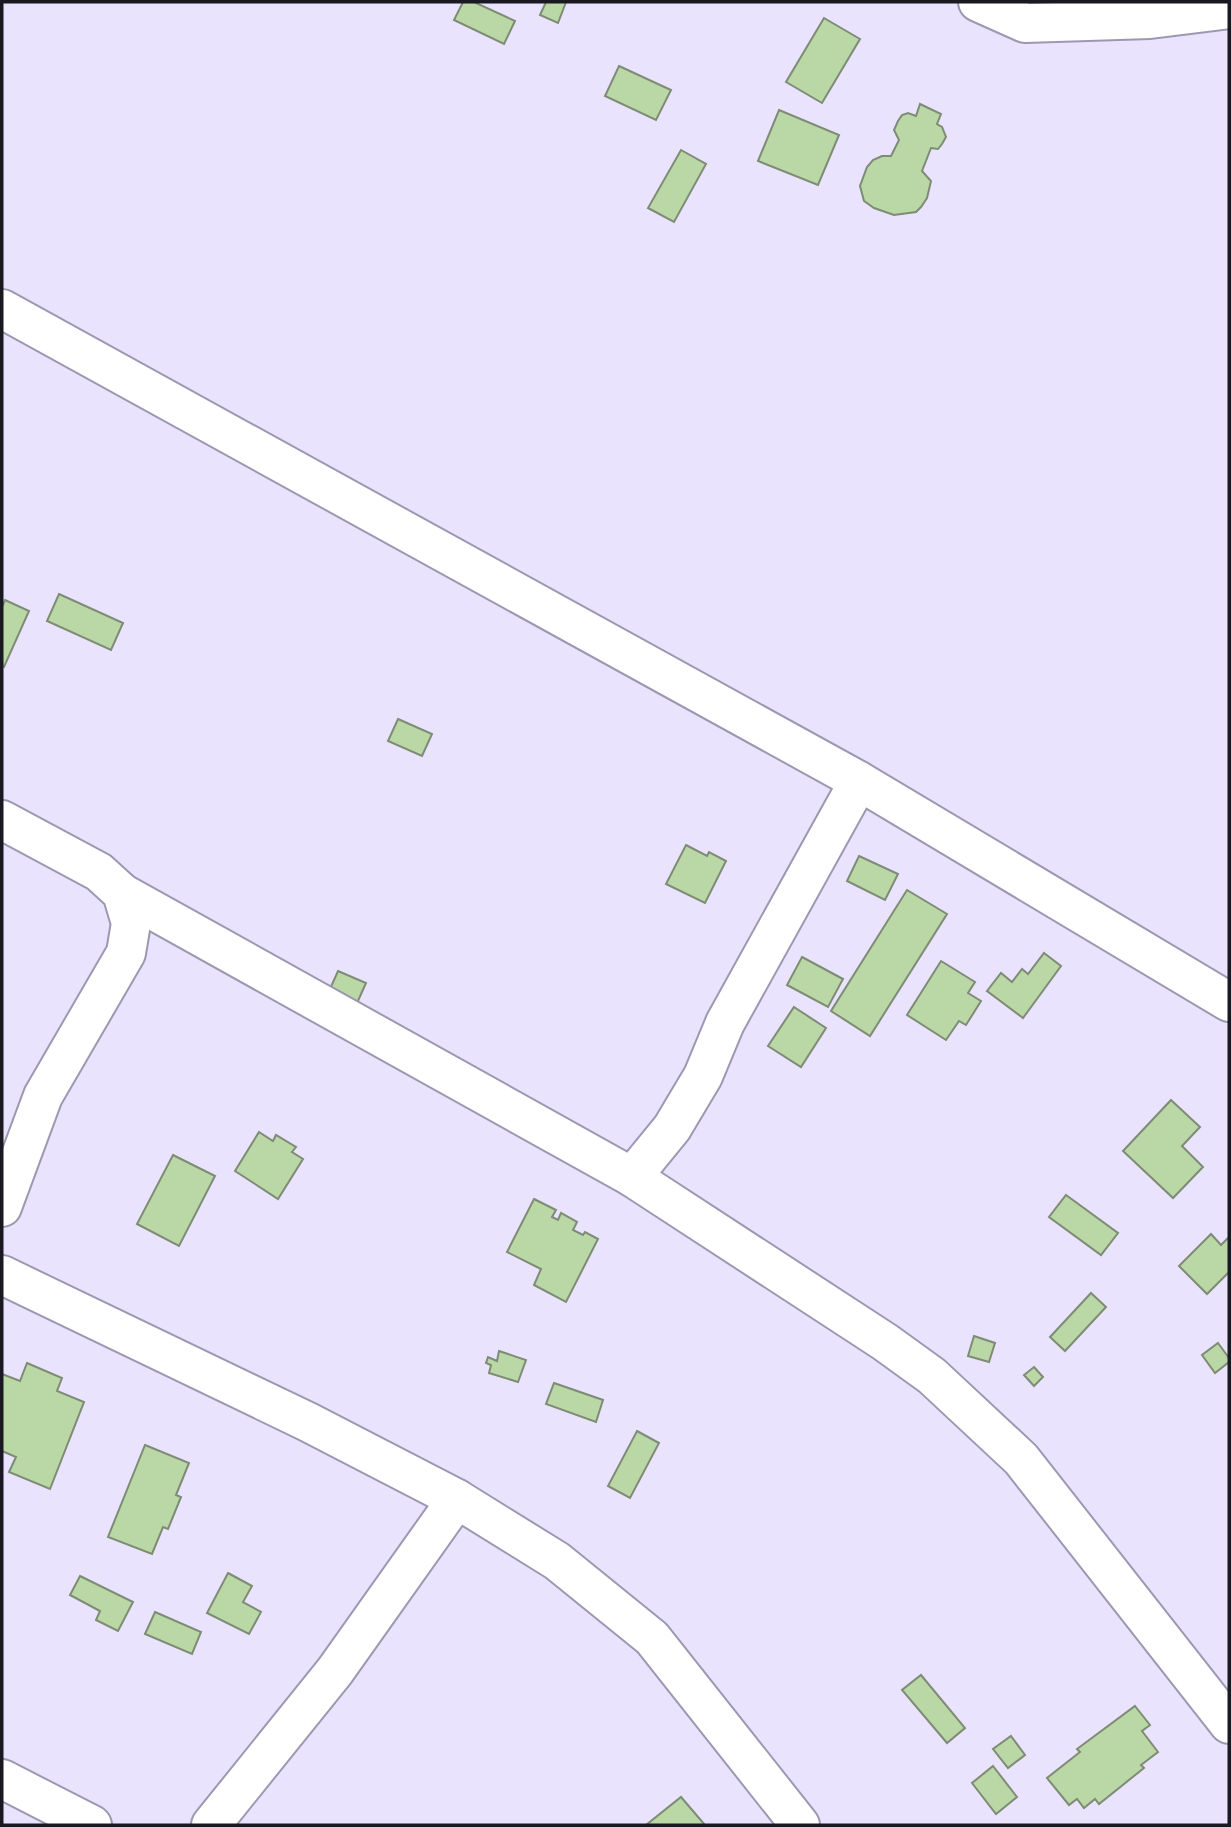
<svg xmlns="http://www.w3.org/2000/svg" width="1231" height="1827" font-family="'Fira Sans Condensed',sans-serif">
<rect width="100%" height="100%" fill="#e9e3fe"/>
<g fill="#bad7a6" stroke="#7e8b75" stroke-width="2">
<polygon points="463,2 474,2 515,21 504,44 454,20"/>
<polygon points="546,2 566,2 558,23 540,15"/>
<polygon points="824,18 860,39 822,103 786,82"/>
<polygon points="619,66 671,90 656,120 605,96"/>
<polygon points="920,104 941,114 937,124 942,127 946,137 942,144 938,149 931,148 922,171 931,181 927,198 921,207 916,212 894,215 874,208 864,201 860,186 867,167 873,160 882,156 891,156 899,140 894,130 898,121 902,115 908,113 916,116"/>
<polygon points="779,110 839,135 818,185 758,161"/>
<polygon points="681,150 706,164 674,222 648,208"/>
<polygon points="59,594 123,623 111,650 47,621"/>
<polygon points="5,600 29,611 4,667 2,666 2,607"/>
<polygon points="398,719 432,734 422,756 388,741"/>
<polygon points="686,845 707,856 709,852 726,861 705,903 666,884"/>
<polygon points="859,856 898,874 885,900 847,881"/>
<polygon points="907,890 947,914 870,1036 831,1011"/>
<polygon points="1044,953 1061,966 1023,1018 987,991 1001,973 1012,982 1022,969 1028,974"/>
<polygon points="802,957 843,979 828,1007 787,985"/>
<polygon points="941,961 975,982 968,993 981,1001 966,1025 959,1021 946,1040 907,1015"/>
<polygon points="338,971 366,983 349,1021 321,1009"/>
<polygon points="794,1007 826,1028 801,1067 768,1046"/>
<polygon points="1171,1100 1200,1127 1182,1146 1203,1167 1173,1198 1123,1151"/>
<polygon points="259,1132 273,1141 276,1135 296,1147 292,1152 303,1159 278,1199 235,1171"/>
<polygon points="173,1155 215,1176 179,1246 137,1224"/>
<polygon points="1066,1195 1118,1233 1101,1255 1049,1217"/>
<polygon points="534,1199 556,1210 552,1217 558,1220 561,1213 577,1222 573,1230 583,1235 585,1232 598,1239 566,1302 534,1285 541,1269 507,1252"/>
<polygon points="1211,1234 1221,1245 1228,1238 1229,1240 1229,1272 1207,1294 1179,1266"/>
<polygon points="1091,1293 1106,1307 1065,1351 1050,1337"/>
<polygon points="974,1336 995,1343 989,1362 968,1356"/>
<polygon points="1218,1343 1229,1358 1229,1362 1215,1373 1202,1355"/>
<polygon points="499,1351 526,1360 518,1382 489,1373 491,1365 486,1363 488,1357 497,1361"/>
<polygon points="27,1363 62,1378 57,1391 84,1402 50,1489 9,1472 16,1457 2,1451 2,1374 20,1381"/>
<polygon points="1034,1367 1043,1377 1034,1386 1024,1375"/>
<polygon points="554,1383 603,1400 596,1422 546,1404"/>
<polygon points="637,1431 659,1443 630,1498 608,1486"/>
<polygon points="145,1445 189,1463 176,1495 181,1497 168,1529 163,1527 152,1554 108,1537"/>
<polygon points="228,1573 252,1586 243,1602 261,1612 249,1634 207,1613"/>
<polygon points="80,1576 133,1602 118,1631 96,1620 100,1611 70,1595"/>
<polygon points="155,1612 201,1632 192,1654 145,1634"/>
<polygon points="921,1675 965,1728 947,1743 902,1690"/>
<polygon points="1135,1706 1150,1725 1142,1731 1158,1752 1141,1765 1144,1768 1099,1804 1095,1799 1084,1808 1077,1799 1069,1805 1047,1778 1080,1752 1077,1749"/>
<polygon points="1011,1736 1025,1755 1008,1768 993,1749"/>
<polygon points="993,1766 1017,1797 996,1814 972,1783"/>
<polygon points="681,1797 705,1825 646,1825"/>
</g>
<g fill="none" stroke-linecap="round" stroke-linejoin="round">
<g stroke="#9d98b1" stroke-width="42">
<g id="minor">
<polyline points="978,2 1025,23 1150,19 1229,9"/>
<polyline points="2,309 859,781 1229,1002"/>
<polyline points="859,781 725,1023 703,1076 672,1128 632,1177 885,1342 932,1376 1021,1459 1229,1724"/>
<polyline points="2,820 99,872 122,893 131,923 126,953 43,1096 2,1207"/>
<polyline points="122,893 632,1177"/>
<polyline points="2,1275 308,1422 457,1499 557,1561 652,1638 800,1825"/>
<polyline points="2,1779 92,1825"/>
<polyline points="211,1825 335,1671 457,1499"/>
</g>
</g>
<use href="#minor" stroke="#fff" stroke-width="38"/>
</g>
<rect width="1231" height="1827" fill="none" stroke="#1a1821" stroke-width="7"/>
</svg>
